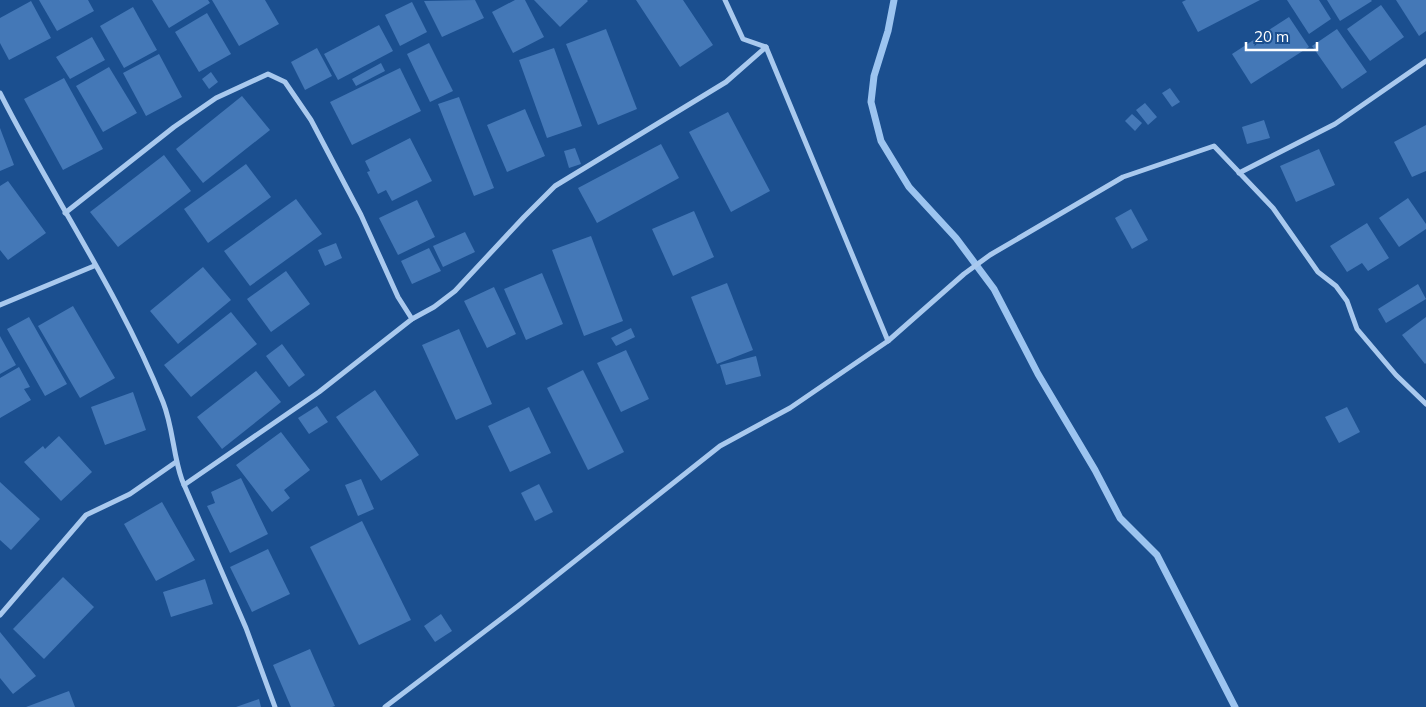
<svg xmlns="http://www.w3.org/2000/svg" width="1426" height="707" font-family="Mulish,sans-serif">
<rect width="100%" height="100%" fill="#1b4f8f"/>
<g fill="none" stroke-linecap="round" stroke-linejoin="round">
<polyline stroke="#9cc4f0" stroke-width="7" points="894,0 888,31 874,76 871,102 881,141 909,187 956,238 994,289 1038,374 1095,470 1120,518 1157,555 1235,707"/>
</g>
<g fill="#4478b7">
<polygon points="39,0 88,0 94,11 57,31"/>
<polygon points="152,0 208,0 210,3 169,28"/>
<polygon points="212,0 265,0 279,24 239,46"/>
<polygon points="475,0 484,18 442,37 424,1"/>
<polygon points="515,0 525,0 544,37 513,53 492,12"/>
<polygon points="534,0 587,0 588,1 560,27"/>
<polygon points="636,0 683,0 713,45 680,67"/>
<polygon points="1186,0 1260,0 1198,32 1182,2"/>
<polygon points="1287,0 1319,0 1331,19 1309,34"/>
<polygon points="1327,0 1371,0 1372,1 1340,21"/>
<polygon points="1396,0 1426,0 1426,31 1419,36"/>
<polygon points="31,1 51,38 9,60 0,43 0,18"/>
<polygon points="412,2 427,32 400,46 385,15"/>
<polygon points="1381,5 1404,37 1370,61 1347,29"/>
<polygon points="133,7 157,50 124,68 100,26"/>
<polygon points="207,13 231,54 199,72 175,32"/>
<polygon points="1289,17 1309,47 1251,84 1232,54"/>
<polygon points="379,25 393,51 338,80 324,54"/>
<polygon points="606,29 637,109 598,125 566,44"/>
<polygon points="1337,29 1367,72 1342,89 1312,46"/>
<polygon points="92,37 105,60 70,79 56,57"/>
<polygon points="429,43 453,91 430,102 407,54"/>
<polygon points="317,48 332,76 305,90 291,62"/>
<polygon points="554,48 582,126 547,138 519,60"/>
<polygon points="159,54 182,97 146,116 123,73"/>
<polygon points="381,63 385,71 356,86 352,79"/>
<polygon points="109,67 137,113 103,132 76,86"/>
<polygon points="400,68 421,111 352,145 330,102"/>
<polygon points="211,72 218,82 209,89 202,79"/>
<polygon points="64,78 103,149 63,170 24,99"/>
<polygon points="1170,88 1180,102 1172,107 1162,93"/>
<polygon points="242,96 270,130 203,183 176,149"/>
<polygon points="459,97 494,188 474,196 438,104"/>
<polygon points="1145,103 1157,117 1148,125 1136,110"/>
<polygon points="525,109 545,156 507,172 487,125"/>
<polygon points="728,112 770,191 731,212 689,132"/>
<polygon points="1132,114 1142,123 1135,131 1125,121"/>
<polygon points="1264,120 1270,138 1247,144 1242,127"/>
<polygon points="1426,125 1426,171 1412,177 1394,142"/>
<polygon points="0,128 14,165 0,171"/>
<polygon points="410,138 432,181 392,201 386,190 378,194 367,172 370,171 365,161"/>
<polygon points="661,144 679,178 597,223 578,188"/>
<polygon points="575,148 581,164 569,168 564,151"/>
<polygon points="1319,149 1335,185 1296,202 1280,166"/>
<polygon points="164,155 191,191 118,247 90,212"/>
<polygon points="246,164 271,197 208,243 184,209"/>
<polygon points="8,181 46,233 8,260 0,250 0,186"/>
<polygon points="1408,198 1426,224 1426,229 1399,247 1379,218"/>
<polygon points="296,199 322,234 250,286 224,251"/>
<polygon points="417,200 435,237 398,255 379,218"/>
<polygon points="1131,209 1148,240 1132,249 1115,218"/>
<polygon points="694,211 714,257 673,276 652,229"/>
<polygon points="1367,223 1389,258 1368,271 1362,263 1347,272 1330,246"/>
<polygon points="465,232 475,252 443,267 433,246"/>
<polygon points="591,236 623,321 584,336 552,250"/>
<polygon points="336,243 342,258 325,266 318,250"/>
<polygon points="429,248 441,271 412,284 401,261"/>
<polygon points="203,267 231,300 178,344 150,311"/>
<polygon points="286,271 310,304 271,332 247,299"/>
<polygon points="542,273 563,324 526,340 504,289"/>
<polygon points="727,283 753,350 717,364 691,297"/>
<polygon points="1418,284 1426,299 1386,323 1378,309"/>
<polygon points="494,287 516,334 487,348 464,301"/>
<polygon points="73,306 115,378 80,398 38,326"/>
<polygon points="231,312 257,344 191,397 164,365"/>
<polygon points="29,317 67,384 45,396 7,329"/>
<polygon points="1426,317 1426,363 1425,364 1402,335"/>
<polygon points="631,328 635,337 616,346 611,338"/>
<polygon points="459,329 492,404 456,420 422,345"/>
<polygon points="0,336 16,365 0,374"/>
<polygon points="282,344 305,375 289,387 266,356"/>
<polygon points="626,350 649,399 621,412 597,363"/>
<polygon points="756,356 761,376 726,385 720,365"/>
<polygon points="19,367 30,387 24,389 31,400 0,418 0,378"/>
<polygon points="583,370 624,452 588,470 547,388"/>
<polygon points="256,371 281,402 222,449 197,417"/>
<polygon points="375,390 419,455 381,481 336,417"/>
<polygon points="133,392 146,430 105,445 91,407"/>
<polygon points="317,406 328,422 309,434 298,418"/>
<polygon points="529,407 551,453 510,472 488,426"/>
<polygon points="1347,407 1360,432 1339,443 1325,417"/>
<polygon points="281,432 310,470 284,490 290,498 272,512 236,465"/>
<polygon points="59,436 92,472 61,501 24,462 43,446 45,449"/>
<polygon points="241,478 268,534 230,553 207,506 215,503 211,492"/>
<polygon points="361,479 374,509 358,516 345,485"/>
<polygon points="0,482 40,519 11,550 0,540"/>
<polygon points="539,484 553,512 535,521 521,493"/>
<polygon points="162,502 195,560 156,581 124,524"/>
<polygon points="362,521 411,620 359,645 310,547"/>
<polygon points="268,549 290,594 252,612 230,567"/>
<polygon points="63,577 94,607 44,659 13,629"/>
<polygon points="205,579 213,604 171,617 163,592"/>
<polygon points="441,614 452,631 435,642 424,626"/>
<polygon points="0,632 36,676 13,694 0,678"/>
<polygon points="310,649 335,706 332,707 291,707 273,665"/>
<polygon points="69,691 75,707 26,707"/>
<polygon points="259,699 261,707 236,707"/>
</g>
<g fill="none" stroke-linecap="round" stroke-linejoin="round">
<g stroke="#a9c9ee" stroke-width="5">
<polyline points="725,0 743,39 766,47 888,341"/>
<path d="M0,93c52,103 120,201 163,309 10,25 10,53 19,78l64,148 29,79"/>
<polyline points="1239,173 1335,124 1426,61"/>
<polyline points="65,213 174,127 216,98 268,74 285,82 311,120 361,215 398,297 412,319"/>
<polyline points="0,305 94,266"/>
<polyline points="184,485 319,392 412,319 434,307 455,291 524,217 555,186 726,82 766,47"/>
<polyline points="0,615 86,515 130,494 176,462"/>
<polyline points="385,707 518,606 720,446 790,408 888,341 964,274 990,255 1123,177 1214,146 1273,208 1318,272 1336,286 1347,301 1357,329 1396,375 1426,404"/>
</g>
</g>
<path d="M1246 42v8h71v-8" fill="none" stroke="#ffffff" stroke-width="2.5"/>
<text x="1254" y="42" font-size="15" fill="#ffffff" stroke="#1b4f8f" stroke-width="4" paint-order="stroke">20 m</text>
</svg>
